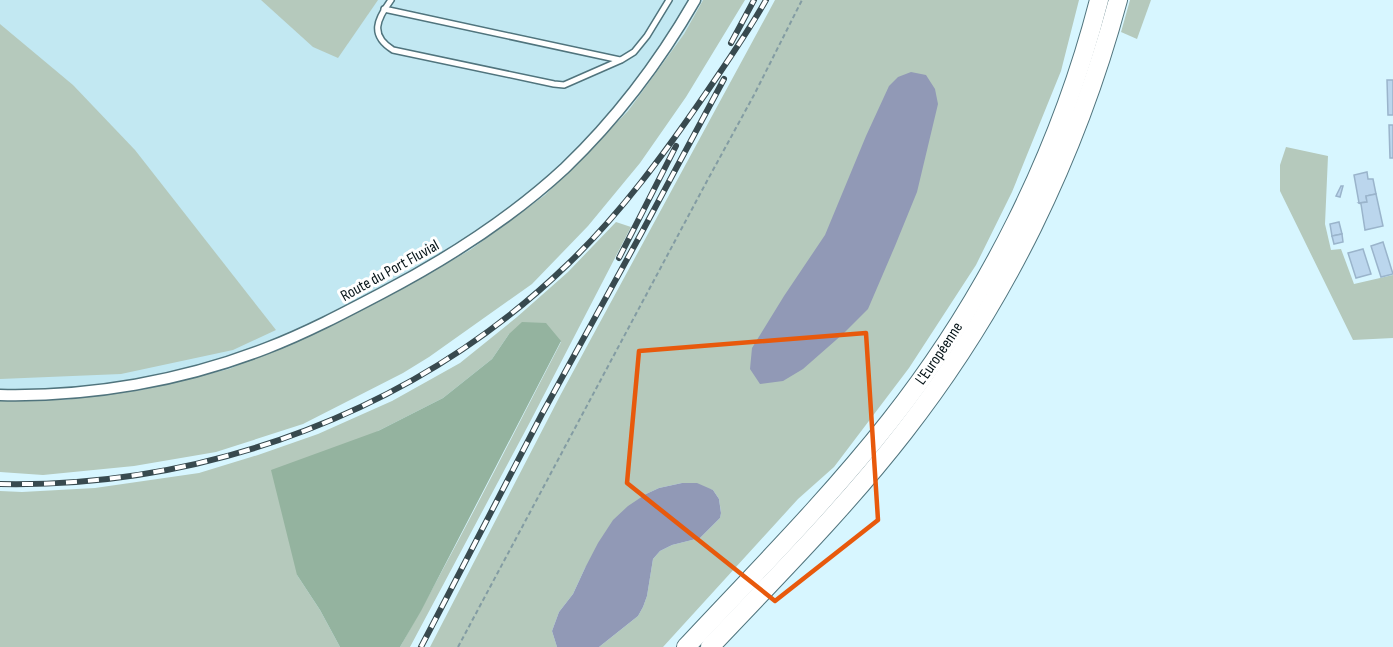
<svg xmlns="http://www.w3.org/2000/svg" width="1393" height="647" font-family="'Sofia Sans Condensed',sans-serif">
<rect width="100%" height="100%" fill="#d7f6ff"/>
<polygon fill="#c2e8f2" points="0,0 703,0 684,34 628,111 545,195 470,250 421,278 344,319 229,369 142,390 64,400 0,400"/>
<g fill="#b5c9bc">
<polygon points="261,0 378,0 338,58 313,47"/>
<polygon points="703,0 745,0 686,97 640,163 588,226 532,284 429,357 403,373 303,424 216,452 134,466 43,475 0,472 0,400 64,400 142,390 229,369 344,319 421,278 470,250 545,195 628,111 684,34"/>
<polygon points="775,0 1079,0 1061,71 1012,192 976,265 909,368 834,467 798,499 663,647 599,647 638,616 643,607 647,596 653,559 660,551 672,545 700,538 720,518 721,512 719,499 713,490 682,483 659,488 646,494 585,568 573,594 559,612 552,631 557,647 430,647 561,394"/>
<polygon points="1130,0 1151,0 1137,39 1121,32"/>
<polygon points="0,24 73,85 135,150 276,330 233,350 121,374 0,379"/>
<polygon points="1286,147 1328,156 1325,224 1331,250 1341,249 1354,284 1393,275 1393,338 1353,340 1280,191 1280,165"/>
<path d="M616,222l15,5 -101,195 -120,225h-10c57,-100 108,-203 161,-305l-52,-8 -17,25 -49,39 -65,33 -81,144 23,35 20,37h-340v-156l22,1 73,-4 104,-15 59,-18 60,-21 74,-33 68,-38 57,-46 51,-45z"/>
</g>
<polygon fill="#94b39f" points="522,322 546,323 561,341 421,611 400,647 340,647 320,610 297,575 271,470 378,431 443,398 492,359 509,334"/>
<g fill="#9199b6">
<polygon points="911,72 926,75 935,89 938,104 917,192 895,246 868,309 844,333 803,369 783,381 760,384 750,369 752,348 784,296 825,235 866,136 889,86 898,77"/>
<polygon points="682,483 697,483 713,490 719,499 721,513 720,518 700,538 672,545 660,551 653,559 647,596 643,607 638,616 599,647 557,647 552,631 559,612 573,594 585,568 598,543 613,520 628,506 646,494 659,488"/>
</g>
<g fill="#bbd6ed" stroke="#9ab4cb" stroke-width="1.5">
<polygon points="1387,80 1393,80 1393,115 1388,115"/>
<polygon points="1389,125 1393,125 1393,158 1390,158"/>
<polygon points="1367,172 1368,179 1373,179 1376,194 1366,196 1367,202 1359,203 1354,175"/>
<polygon points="1341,186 1343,186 1340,197 1336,196"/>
<polygon points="1376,194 1383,226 1365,230 1361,204 1359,203 1367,202 1366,196"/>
<polygon points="1339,222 1342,234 1332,236 1330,224"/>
<polygon points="1342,234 1343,242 1334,244 1332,236"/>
<polygon points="1383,242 1393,274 1381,277 1371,246"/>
<polygon points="1363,249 1371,274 1356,278 1348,253"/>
</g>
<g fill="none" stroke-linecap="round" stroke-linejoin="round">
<g stroke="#50747d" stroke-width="8">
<g id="lane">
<path d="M391,0c-14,19 -22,35 2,50l161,34 10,1 57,-25 13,-8 13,-16 22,-36"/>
<polyline points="384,9 620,60"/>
</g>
</g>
<g stroke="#50747d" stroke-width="13">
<path id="street" d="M0,395c90,2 183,-14 267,-47 39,-15 77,-35 115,-55 65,-34 128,-74 183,-125 51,-49 95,-107 130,-168"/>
</g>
<g stroke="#50747d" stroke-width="20">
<g id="highway">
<path id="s1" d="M686,647c69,-74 141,-146 204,-226 97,-123 170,-269 209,-421"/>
<path d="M710,647c66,-70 135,-139 194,-215 100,-128 172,-276 214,-432"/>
</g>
</g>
<polyline stroke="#839ca3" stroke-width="2" stroke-dasharray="4.5 3" stroke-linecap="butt" points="458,647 707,181 754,95 802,0"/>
<use href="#lane" stroke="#fff" stroke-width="5"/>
<use href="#street" stroke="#fff" stroke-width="10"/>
<use href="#highway" stroke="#fff" stroke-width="18"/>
<g stroke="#384a4f" stroke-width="6">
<g id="rail">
<polyline points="731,43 754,0"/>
<polyline points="619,258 676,146"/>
<path d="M0,484c209,4 417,-74 568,-220 53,-51 96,-110 138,-171 21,-31 42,-61 60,-93"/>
<polyline points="421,647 542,414 642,232 724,79"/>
</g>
</g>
<use href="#rail" stroke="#fff" stroke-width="4" stroke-dasharray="11" stroke-linecap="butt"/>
</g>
<path fill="none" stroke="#e8590c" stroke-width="4.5" stroke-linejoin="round" d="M866,333l12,187 -103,81 -148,-118 12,-132z"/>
<g text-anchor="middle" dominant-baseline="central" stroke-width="6" stroke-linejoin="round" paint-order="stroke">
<g font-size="16" fill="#061418" stroke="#fff">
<text transform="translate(390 271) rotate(-29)">Route du Port Fluvial</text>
<text stroke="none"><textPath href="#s1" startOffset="388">L'Européenne</textPath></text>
</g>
</g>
</svg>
